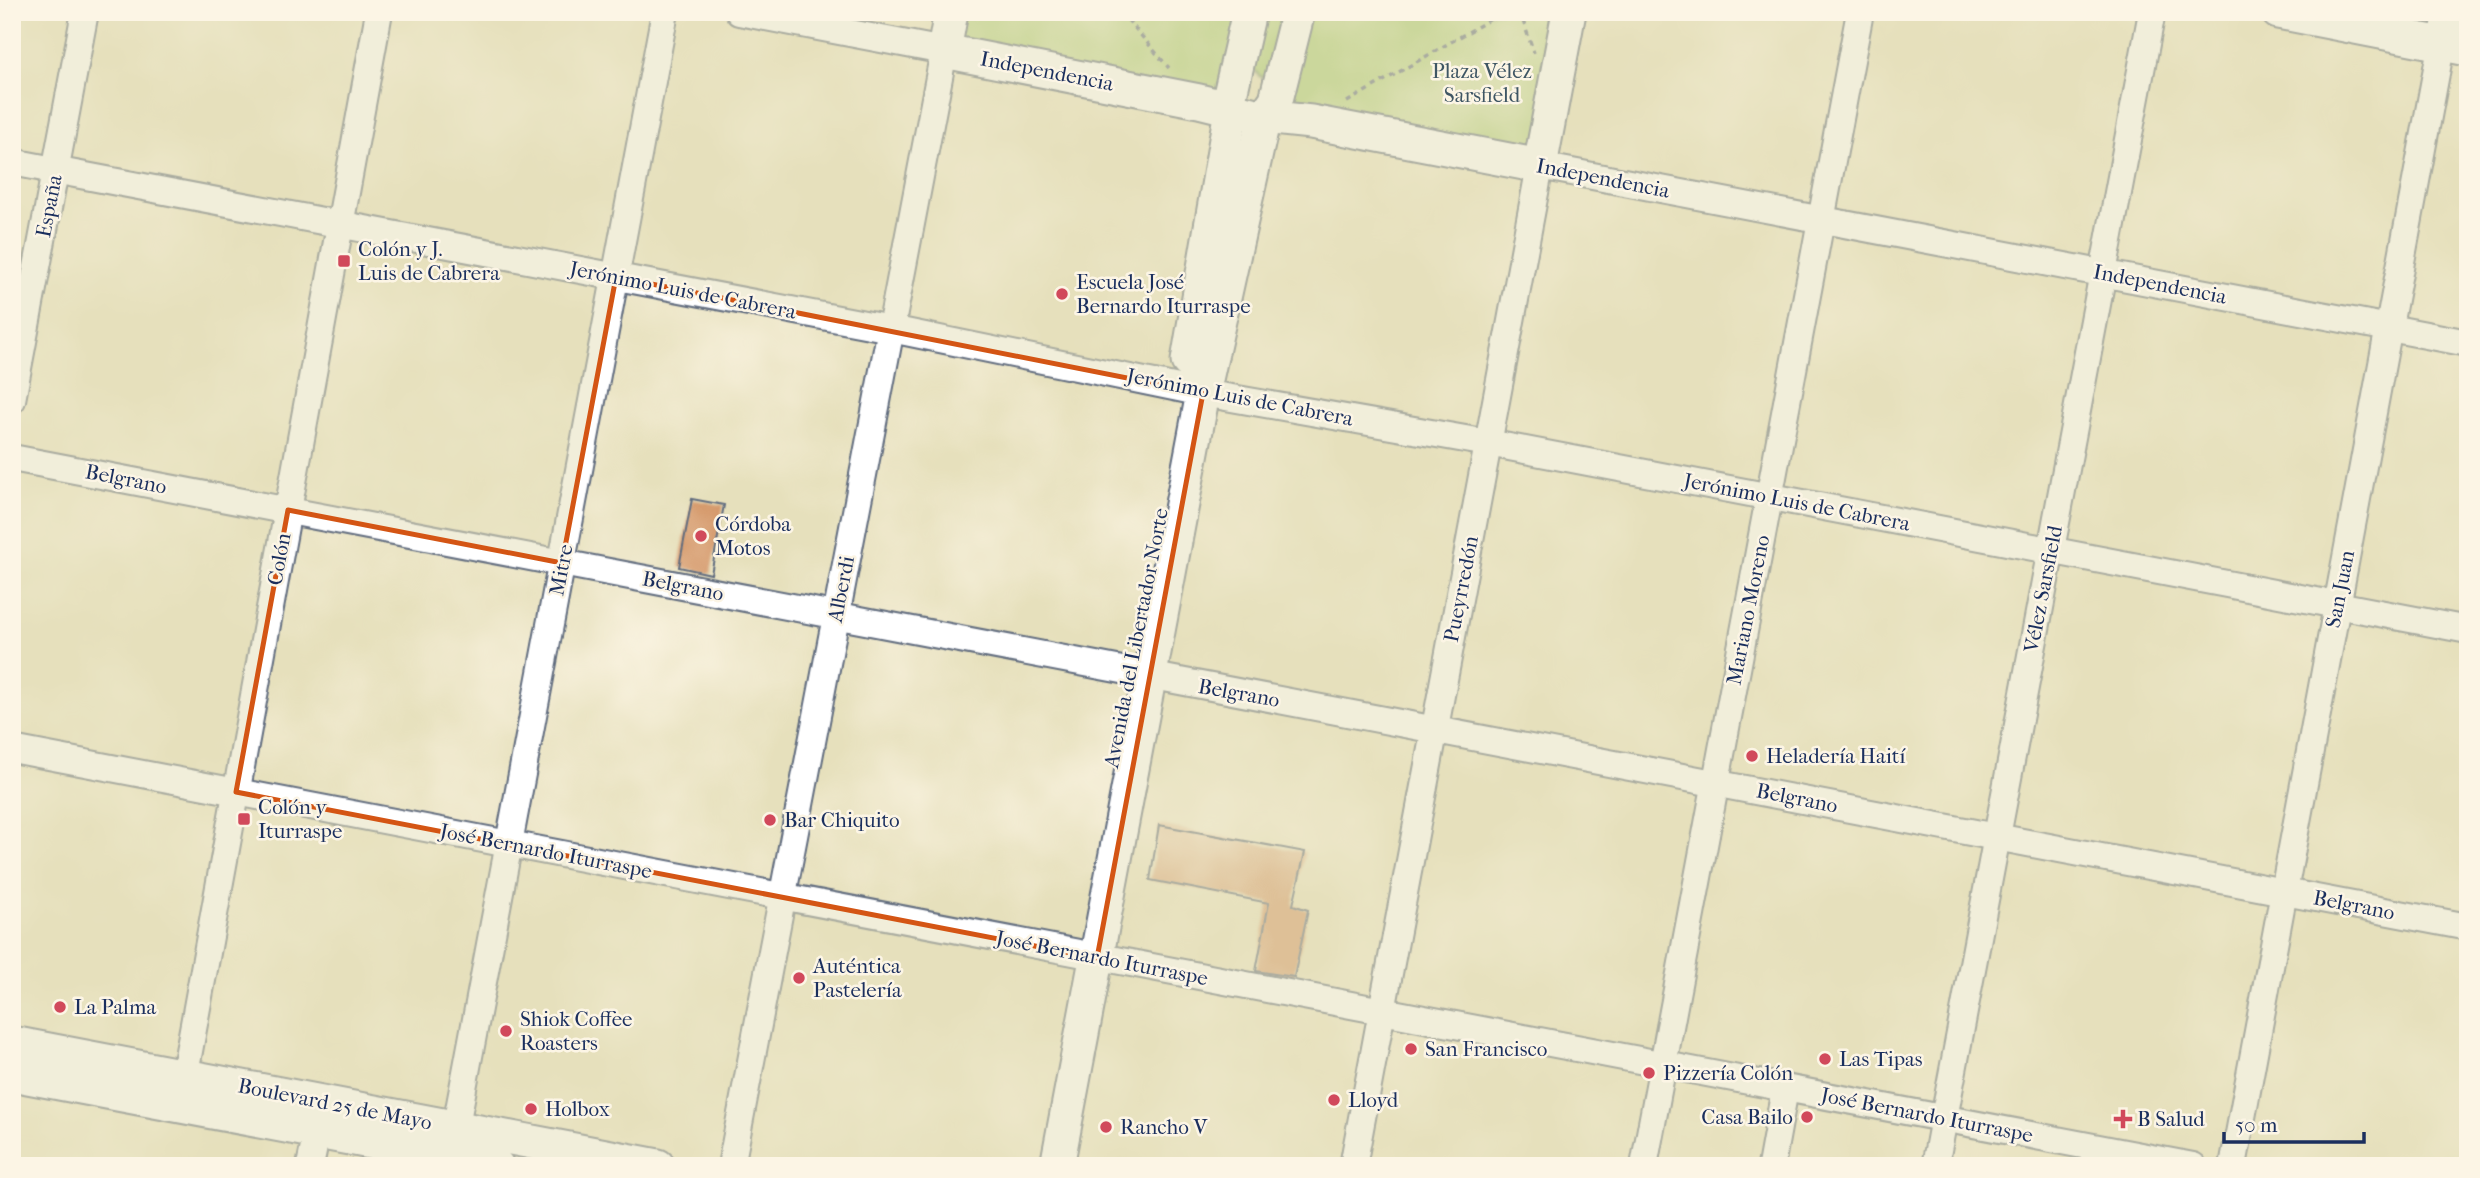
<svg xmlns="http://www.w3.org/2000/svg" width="2480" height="1178" font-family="'IM FELL French Canon',serif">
<rect width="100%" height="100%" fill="#fcf5e5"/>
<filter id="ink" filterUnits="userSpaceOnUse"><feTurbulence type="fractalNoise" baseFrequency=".0143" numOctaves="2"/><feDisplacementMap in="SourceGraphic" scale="14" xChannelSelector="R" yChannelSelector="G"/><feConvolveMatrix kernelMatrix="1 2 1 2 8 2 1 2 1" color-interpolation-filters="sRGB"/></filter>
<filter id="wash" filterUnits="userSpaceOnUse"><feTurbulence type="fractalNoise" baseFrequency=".00686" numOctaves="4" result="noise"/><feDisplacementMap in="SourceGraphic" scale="28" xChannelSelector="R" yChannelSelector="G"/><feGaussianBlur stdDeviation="1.57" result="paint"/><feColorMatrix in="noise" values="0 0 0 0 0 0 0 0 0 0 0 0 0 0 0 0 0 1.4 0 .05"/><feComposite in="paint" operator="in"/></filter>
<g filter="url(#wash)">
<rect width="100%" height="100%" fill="#e6e0bc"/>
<g fill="#abcc74" stroke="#637e69" stroke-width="2">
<polygon points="951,12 1249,12 1230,95 944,51"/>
<polygon points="1261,12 1291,12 1269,78 1259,76 1252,66"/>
<polygon points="1298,12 1569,12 1540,166 1276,100"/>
</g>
<g id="blocks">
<g fill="#d59a6c">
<polygon points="692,499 724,505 711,574 679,567"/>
<polygon points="1159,825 1305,852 1293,905 1308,910 1294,977 1256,971 1269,903 1150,880"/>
</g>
</g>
</g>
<g filter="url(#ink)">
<use href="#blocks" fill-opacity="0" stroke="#626d7f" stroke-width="2"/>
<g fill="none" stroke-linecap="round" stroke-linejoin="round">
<g stroke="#626d7f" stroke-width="30">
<g id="minor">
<polyline points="12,162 891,329 1203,393 1488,443 2468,630"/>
<polyline points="12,400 85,12"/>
<polyline points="12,458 2468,927"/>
<polyline points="12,749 2193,1166"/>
<polyline points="181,1095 379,12"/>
<polyline points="452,1147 665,12"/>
<polyline points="310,1166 321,1113"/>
<polyline points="731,1166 944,51 739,12"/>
<polyline points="1353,1166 1540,166 2468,343"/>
<polyline points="1644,1166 1860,12"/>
<polyline points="1771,1166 1785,1089"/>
<polyline points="1935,1166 2152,12"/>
<polyline points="2233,1166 2445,25"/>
</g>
</g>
<g stroke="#626d7f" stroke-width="37">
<g id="major">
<polyline points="951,12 944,51 1199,101 1264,117 1311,122 1540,166 1569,12"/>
<polyline points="2278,12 2468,49"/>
<polyline points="2449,12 2468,16"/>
<polyline points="1188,361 1231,110 1230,95 1249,12"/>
<polyline points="12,1043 658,1166"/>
<polyline points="12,1074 497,1166"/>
<polyline points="1057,1166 1203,393 1264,117 1276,100 1298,12"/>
</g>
</g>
<g stroke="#626d7f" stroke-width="3.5" stroke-dasharray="5 5" stroke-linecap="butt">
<polyline points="1121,12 1169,68"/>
<polyline points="1520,12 1534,53"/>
<polyline points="1347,102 1503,12"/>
</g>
<use href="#minor" stroke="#fff" stroke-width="26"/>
<use href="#major" stroke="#fff" stroke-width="33"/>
</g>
</g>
<path d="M0 0H2480V1178H0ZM616,277l587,116 -106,565 -861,-166 52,-282 274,53z" fill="#e6e0bc" fill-opacity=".55" fill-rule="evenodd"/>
<path fill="none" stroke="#d45514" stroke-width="5" stroke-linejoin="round" d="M616,277l587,116 -106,565 -861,-166 52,-282 274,53z"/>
<g fill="#d1495b" stroke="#fcf5e5" stroke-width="2.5">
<rect x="337" y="254" width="14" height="14" rx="3.5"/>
<circle cx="1062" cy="294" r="7"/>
<circle cx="701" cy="536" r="7"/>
<circle cx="1752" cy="756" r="7"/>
<rect x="237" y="812" width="14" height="14" rx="3.5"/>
<circle cx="770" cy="820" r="7"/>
<circle cx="799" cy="978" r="7"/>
<circle cx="60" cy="1007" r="7"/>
<circle cx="506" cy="1031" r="7"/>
<circle cx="1411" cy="1049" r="7"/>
<circle cx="1825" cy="1059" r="7"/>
<circle cx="1649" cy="1073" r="7"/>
<circle cx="1334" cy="1100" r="7"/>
<circle cx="531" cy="1109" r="7"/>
<circle cx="1807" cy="1117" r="7"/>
<path d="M2119.5 1108.5h7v7h7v7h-7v7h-7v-7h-7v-7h7z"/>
<circle cx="1106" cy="1127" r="7"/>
</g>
<g text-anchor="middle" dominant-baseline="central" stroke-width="5" stroke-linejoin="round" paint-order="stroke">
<g font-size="21" fill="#1b2f5e" stroke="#fcf5e5">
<text transform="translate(1047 71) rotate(11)">Independencia</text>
<text transform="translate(1603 178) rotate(11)">Independencia</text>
<text transform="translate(49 206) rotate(-79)">España</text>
<text transform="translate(2160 284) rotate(11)">Independencia</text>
<text transform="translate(683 290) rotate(11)">Jerónimo Luis de Cabrera</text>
<text transform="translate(1240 397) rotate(11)">Jerónimo Luis de Cabrera</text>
<text transform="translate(126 479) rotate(11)">Belgrano</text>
<text transform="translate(1797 502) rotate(11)">Jerónimo Luis de Cabrera</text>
<text transform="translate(279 559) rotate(-80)">Colón</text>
<text transform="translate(561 570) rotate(-79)">Mitre</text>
<text transform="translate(683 586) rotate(11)">Belgrano</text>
<text transform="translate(841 589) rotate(-79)">Alberdi</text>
<text transform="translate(1461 589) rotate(-79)">Pueyrredón</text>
<text transform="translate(2043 589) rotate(-79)">Vélez Sarsfield</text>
<text transform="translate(2340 589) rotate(-79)">San Juan</text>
<text transform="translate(1748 610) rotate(-79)">Mariano Moreno</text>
<text transform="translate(1136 638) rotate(-79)">Avenida del Libertador Norte</text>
<text transform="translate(1239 693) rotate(10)">Belgrano</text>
<text transform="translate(1797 798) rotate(11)">Belgrano</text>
<text transform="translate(546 851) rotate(11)">José Bernardo Iturraspe</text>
<text transform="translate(2354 905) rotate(11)">Belgrano</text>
<text transform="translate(1102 958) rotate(11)">José Bernardo Iturraspe</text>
<text transform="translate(335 1104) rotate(11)">Boulevard 25 de Mayo</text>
<text transform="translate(1927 1115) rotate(11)">José Bernardo Iturraspe</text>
</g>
<g font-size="21" fill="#3f5664" stroke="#fcf5e5">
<text x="1482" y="71">Plaza Vélez<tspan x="1482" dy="24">Sarsfield</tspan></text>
</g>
<g font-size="21" fill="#1b2f5e" stroke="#fcf5e5" text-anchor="start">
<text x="358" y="249">Colón y J.<tspan x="358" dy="24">Luis de Cabrera</tspan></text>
<text x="1076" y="282">Escuela José<tspan x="1076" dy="24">Bernardo Iturraspe</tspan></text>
<text x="715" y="524">Córdoba<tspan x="715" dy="24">Motos</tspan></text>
<text x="1766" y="756">Heladería Haití</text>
<text x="258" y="807">Colón y<tspan x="258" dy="24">Iturraspe</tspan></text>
<text x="784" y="820">Bar Chiquito</text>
<text x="813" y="966">Auténtica<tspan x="813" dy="24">Pastelería</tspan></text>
<text x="74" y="1007">La Palma</text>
<text x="520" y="1019">Shiok Coffee<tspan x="520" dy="24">Roasters</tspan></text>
<text x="1425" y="1049">San Francisco</text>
<text x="1839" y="1059">Las Tipas</text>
<text x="1663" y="1073">Pizzería Colón</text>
<text x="1348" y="1100">Lloyd</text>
<text x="545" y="1109">Holbox</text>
<text x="1793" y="1117" text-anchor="end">Casa Bailo</text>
<text x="2137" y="1119">B Salud</text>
<text x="1120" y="1127">Rancho V</text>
</g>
</g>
<rect width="2480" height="1178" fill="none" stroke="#fcf5e5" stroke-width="42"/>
<path d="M2224 1132v10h140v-10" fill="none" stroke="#1b2f5e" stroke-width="3.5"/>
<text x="2235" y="1132" font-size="21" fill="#1b2f5e" stroke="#fcf5e5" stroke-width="5" paint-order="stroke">50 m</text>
</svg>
